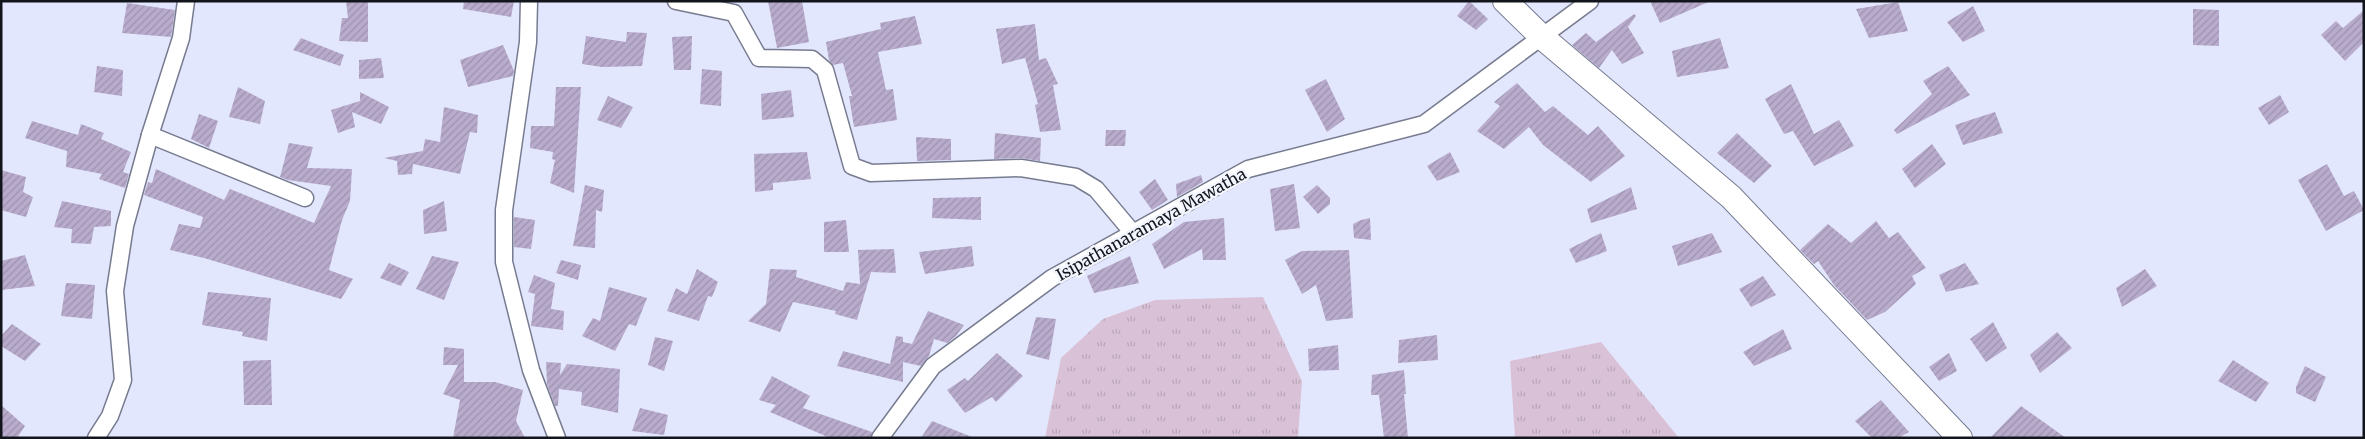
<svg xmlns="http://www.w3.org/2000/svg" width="2365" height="439" font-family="Merriweather,serif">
<defs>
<pattern id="grass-tufts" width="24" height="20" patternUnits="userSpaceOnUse" patternTransform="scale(1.25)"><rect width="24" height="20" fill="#d9c2d7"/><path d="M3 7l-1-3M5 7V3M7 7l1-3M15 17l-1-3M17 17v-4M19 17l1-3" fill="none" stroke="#b9a6b8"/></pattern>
<pattern id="building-hatch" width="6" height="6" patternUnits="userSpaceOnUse" patternTransform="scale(1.25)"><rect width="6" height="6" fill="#b8abcc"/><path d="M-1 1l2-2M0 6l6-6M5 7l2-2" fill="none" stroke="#9d92af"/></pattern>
</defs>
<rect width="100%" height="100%" fill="#e3e7fe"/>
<g fill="url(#grass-tufts)">
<polygon points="1263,297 1302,381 1298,438 1045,438 1061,358 1103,319 1155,300"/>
<polygon points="1601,342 1679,438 1515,438 1510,361"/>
</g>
<g fill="url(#building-hatch)">
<polygon points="346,1 368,1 368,42 339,41 342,18 348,18"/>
<polygon points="464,1 514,1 511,17 463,9"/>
<polygon points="768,1 802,1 809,42 777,48"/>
<polygon points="1469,1 1488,19 1476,30 1457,16"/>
<polygon points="1650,1 1711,1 1660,23"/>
<polygon points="1898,2 1908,31 1869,38 1856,9"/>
<polygon points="127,3 175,10 171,37 122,33"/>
<polygon points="1973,6 1985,31 1963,42 1947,22"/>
<polygon points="2193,9 2219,10 2219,46 2193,45"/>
<polygon points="2364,10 2364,42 2345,61 2321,35 2336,21 2343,28"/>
<polygon points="1634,14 1636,16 1628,27 1644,53 1622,64 1612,50 1599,68 1572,45 1586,33 1596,42"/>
<polygon points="915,16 922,44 878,52 886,90 893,89 897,120 854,127 849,96 852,96 843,63 833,65 829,60 826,42 881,29 880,23"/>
<polygon points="1035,24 1039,60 1046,58 1058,84 1053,85 1061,130 1040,132 1035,105 1038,104 1025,58 1002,64 996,29"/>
<polygon points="627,32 647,33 642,66 602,67 582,64 586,36 626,42"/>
<polygon points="692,36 691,70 674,70 672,37"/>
<polygon points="301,38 344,55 340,66 293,50"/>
<polygon points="1720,38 1729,68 1677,77 1672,51"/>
<polygon points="503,45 514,71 513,76 468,87 460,60"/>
<polygon points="381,58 384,78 359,79 359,60"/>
<polygon points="97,66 123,70 122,96 94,92"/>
<polygon points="1948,66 1970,95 1897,134 1894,130 1932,94 1923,81"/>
<polygon points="702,69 722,71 721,106 700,104"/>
<polygon points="1326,79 1345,119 1327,132 1305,90"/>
<polygon points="1517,83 1545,112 1553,106 1588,135 1598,126 1625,156 1591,182 1543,145 1529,127 1504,149 1477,131 1500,106 1494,102"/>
<polygon points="1791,84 1814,134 1839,120 1854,146 1814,166 1793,131 1784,134 1765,99"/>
<polygon points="238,87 265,101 260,124 229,117"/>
<polygon points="556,87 581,87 574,193 550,183 555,160 552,159 553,152 530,148 531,126 554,126"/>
<polygon points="791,90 794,117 762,120 761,94"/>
<polygon points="360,92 389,107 381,124 352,112 355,127 338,133 331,110 360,101"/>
<polygon points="2280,95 2289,112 2269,125 2258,108"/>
<polygon points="608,96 633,107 621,128 597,120"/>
<polygon points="444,107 478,115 477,133 470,132 460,174 413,164 412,174 398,175 397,161 384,158 423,151 425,139 440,142"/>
<polygon points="1995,112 2003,133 1963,145 1955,125"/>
<polygon points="199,114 218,121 209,148 191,139"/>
<polygon points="32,121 78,135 81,124 104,133 101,139 131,152 123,172 129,174 125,188 99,179 102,174 66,167 67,151 25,138"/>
<polygon points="1106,130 1126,130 1125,146 1105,146"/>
<polygon points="995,133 1041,138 1040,161 1021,158 994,159"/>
<polygon points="1737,133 1772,166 1754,183 1717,153"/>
<polygon points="916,137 951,139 951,160 917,161"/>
<polygon points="289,143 313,147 307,168 352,169 350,201 342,220 329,270 353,279 341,299 204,258 170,250 179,224 200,228 203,217 144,195 148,182 152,183 156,169 224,200 230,189 314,223 331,186 288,180 280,177"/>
<polygon points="1932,144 1946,164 1915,188 1902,169"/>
<polygon points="807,152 811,179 773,183 773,190 755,192 754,154"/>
<polygon points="1450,152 1460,172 1437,181 1427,166"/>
<polygon points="2327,164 2344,196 2354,191 2364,210 2326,231 2298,180"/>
<polygon points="1,170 26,177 23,192 33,197 26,217 1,210"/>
<polygon points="1201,175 1203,182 1177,197 1176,184"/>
<polygon points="1155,179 1168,200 1152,210 1139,192"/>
<polygon points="1294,184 1300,228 1275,231 1270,189"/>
<polygon points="585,185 604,190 602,212 596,210 595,248 573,246"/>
<polygon points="1317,185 1330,198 1330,204 1318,214 1303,197"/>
<polygon points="1631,187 1637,209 1591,223 1587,209"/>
<polygon points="981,197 981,220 932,218 933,198"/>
<polygon points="62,201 111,211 111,226 94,227 91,244 71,243 72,229 54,227"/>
<polygon points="444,201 447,231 424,234 423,210"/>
<polygon points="514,217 535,220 531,249 514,247"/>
<polygon points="1224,218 1226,260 1203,260 1202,249 1164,269 1152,244 1184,222"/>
<polygon points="1370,218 1371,240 1354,238 1353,224 1361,220"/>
<polygon points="846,220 849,252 824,252 824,222"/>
<polygon points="1876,221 1889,238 1898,232 1926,268 1912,276 1916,284 1885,312 1867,320 1834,285 1818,261 1814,264 1800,250 1828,224 1851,243"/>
<polygon points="1601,233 1607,251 1576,263 1569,249"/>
<polygon points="1712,233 1722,252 1678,266 1672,246"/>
<polygon points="972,246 974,266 925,274 919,252"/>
<polygon points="894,249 896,273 871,272 857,320 835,314 836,311 793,302 780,332 748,321 766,304 770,269 797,270 796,277 843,291 846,282 860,284 858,250"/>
<polygon points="1349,250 1353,318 1326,321 1316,285 1302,294 1285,260 1302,251"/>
<polygon points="25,255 35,286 1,290 1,261"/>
<polygon points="432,256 459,262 444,300 416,289"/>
<polygon points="1130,256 1139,283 1094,293 1087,276"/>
<polygon points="561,260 581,265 578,280 556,273"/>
<polygon points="389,263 409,272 401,286 380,278"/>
<polygon points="1965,263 1979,284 1946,292 1939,275"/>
<polygon points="697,269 718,282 712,297 708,296 699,321 667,311 676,288 687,294"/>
<polygon points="2145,269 2157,286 2122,307 2116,288"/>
<polygon points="534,275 555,283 551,309 564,311 563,330 531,326 535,294 528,292"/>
<polygon points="1763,276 1776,295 1751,307 1739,289"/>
<polygon points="66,283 95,285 92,319 61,316"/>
<polygon points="609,287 647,298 636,326 629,324 615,351 582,336 593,318 600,321"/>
<polygon points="208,292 271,298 267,341 242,336 243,332 202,325"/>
<polygon points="928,311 964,325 956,336 947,343 934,339 929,356 921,366 903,362 903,382 837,366 843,351 890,364 896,336 903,337 903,342 912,344"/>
<polygon points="1036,317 1056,319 1049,360 1026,354"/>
<polygon points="1993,322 2007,348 1986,362 1970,339"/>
<polygon points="12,324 41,344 25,361 1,346 1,336"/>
<polygon points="1783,329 1792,349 1754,366 1743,352"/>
<polygon points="2057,332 2072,348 2040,373 2030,355"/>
<polygon points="1437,335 1438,360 1398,363 1399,340"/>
<polygon points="655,337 673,341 664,371 648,365"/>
<polygon points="1338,345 1339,370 1309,371 1308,349"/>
<polygon points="444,347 464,349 464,382 495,382 523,390 516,421 525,438 453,438 460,400 443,394 458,365 443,365"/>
<polygon points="997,353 1023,376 996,402 992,397 965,413 947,390 965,378 968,381"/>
<polygon points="1949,353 1957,371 1939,381 1929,367"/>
<polygon points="271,360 272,405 244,405 243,361"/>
<polygon points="2233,360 2269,383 2256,402 2218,381"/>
<polygon points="546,362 561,363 560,375 567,364 620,369 618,413 581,405 582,392 559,389 558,406 555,406 547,384"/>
<polygon points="2305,366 2326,377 2315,402 2296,393 2296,387"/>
<polygon points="1404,370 1406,394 1404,394 1408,438 1384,438 1379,395 1371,395 1372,375"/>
<polygon points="772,376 810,396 803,408 872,432 870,438 830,438 770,412 776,405 759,400"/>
<polygon points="1881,400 1909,432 1898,438 1872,438 1855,421"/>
<polygon points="1,405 25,426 17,438 1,438"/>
<polygon points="2021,406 2066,438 1990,438"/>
<polygon points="640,408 668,415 664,435 632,431"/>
<polygon points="932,421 972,437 971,438 921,438"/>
</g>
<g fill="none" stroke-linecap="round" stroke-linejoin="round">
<g stroke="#777b8f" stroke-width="19">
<g id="street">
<polyline points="529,1 528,42 504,210 504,262 531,370 557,438"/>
<polyline points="676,1 734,13 759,58 812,59 825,70 852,166 871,173 1021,168 1076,177 1096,189 1133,233"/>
<polyline points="150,135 305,198"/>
<polyline points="96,438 110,416 123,380 115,291 125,226 150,135 181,38 186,1"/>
<polyline points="880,438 933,366 1052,278 1248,169 1424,124 1590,1"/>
</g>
</g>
<g stroke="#777b8f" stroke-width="26">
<polyline id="secondary" points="1505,1 1543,38 1731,197 1960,438"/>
</g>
<use href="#street" stroke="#fff" stroke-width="16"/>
<use href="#secondary" stroke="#fff" stroke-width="24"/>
</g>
<g text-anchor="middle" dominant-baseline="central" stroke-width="5" stroke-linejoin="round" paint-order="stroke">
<g font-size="16" fill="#13151c" stroke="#f3f5fe">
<text transform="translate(1151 224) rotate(-29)">Isipathanaramaya Mawatha</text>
</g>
</g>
<rect width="2365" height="439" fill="none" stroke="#13151c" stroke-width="5"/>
</svg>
